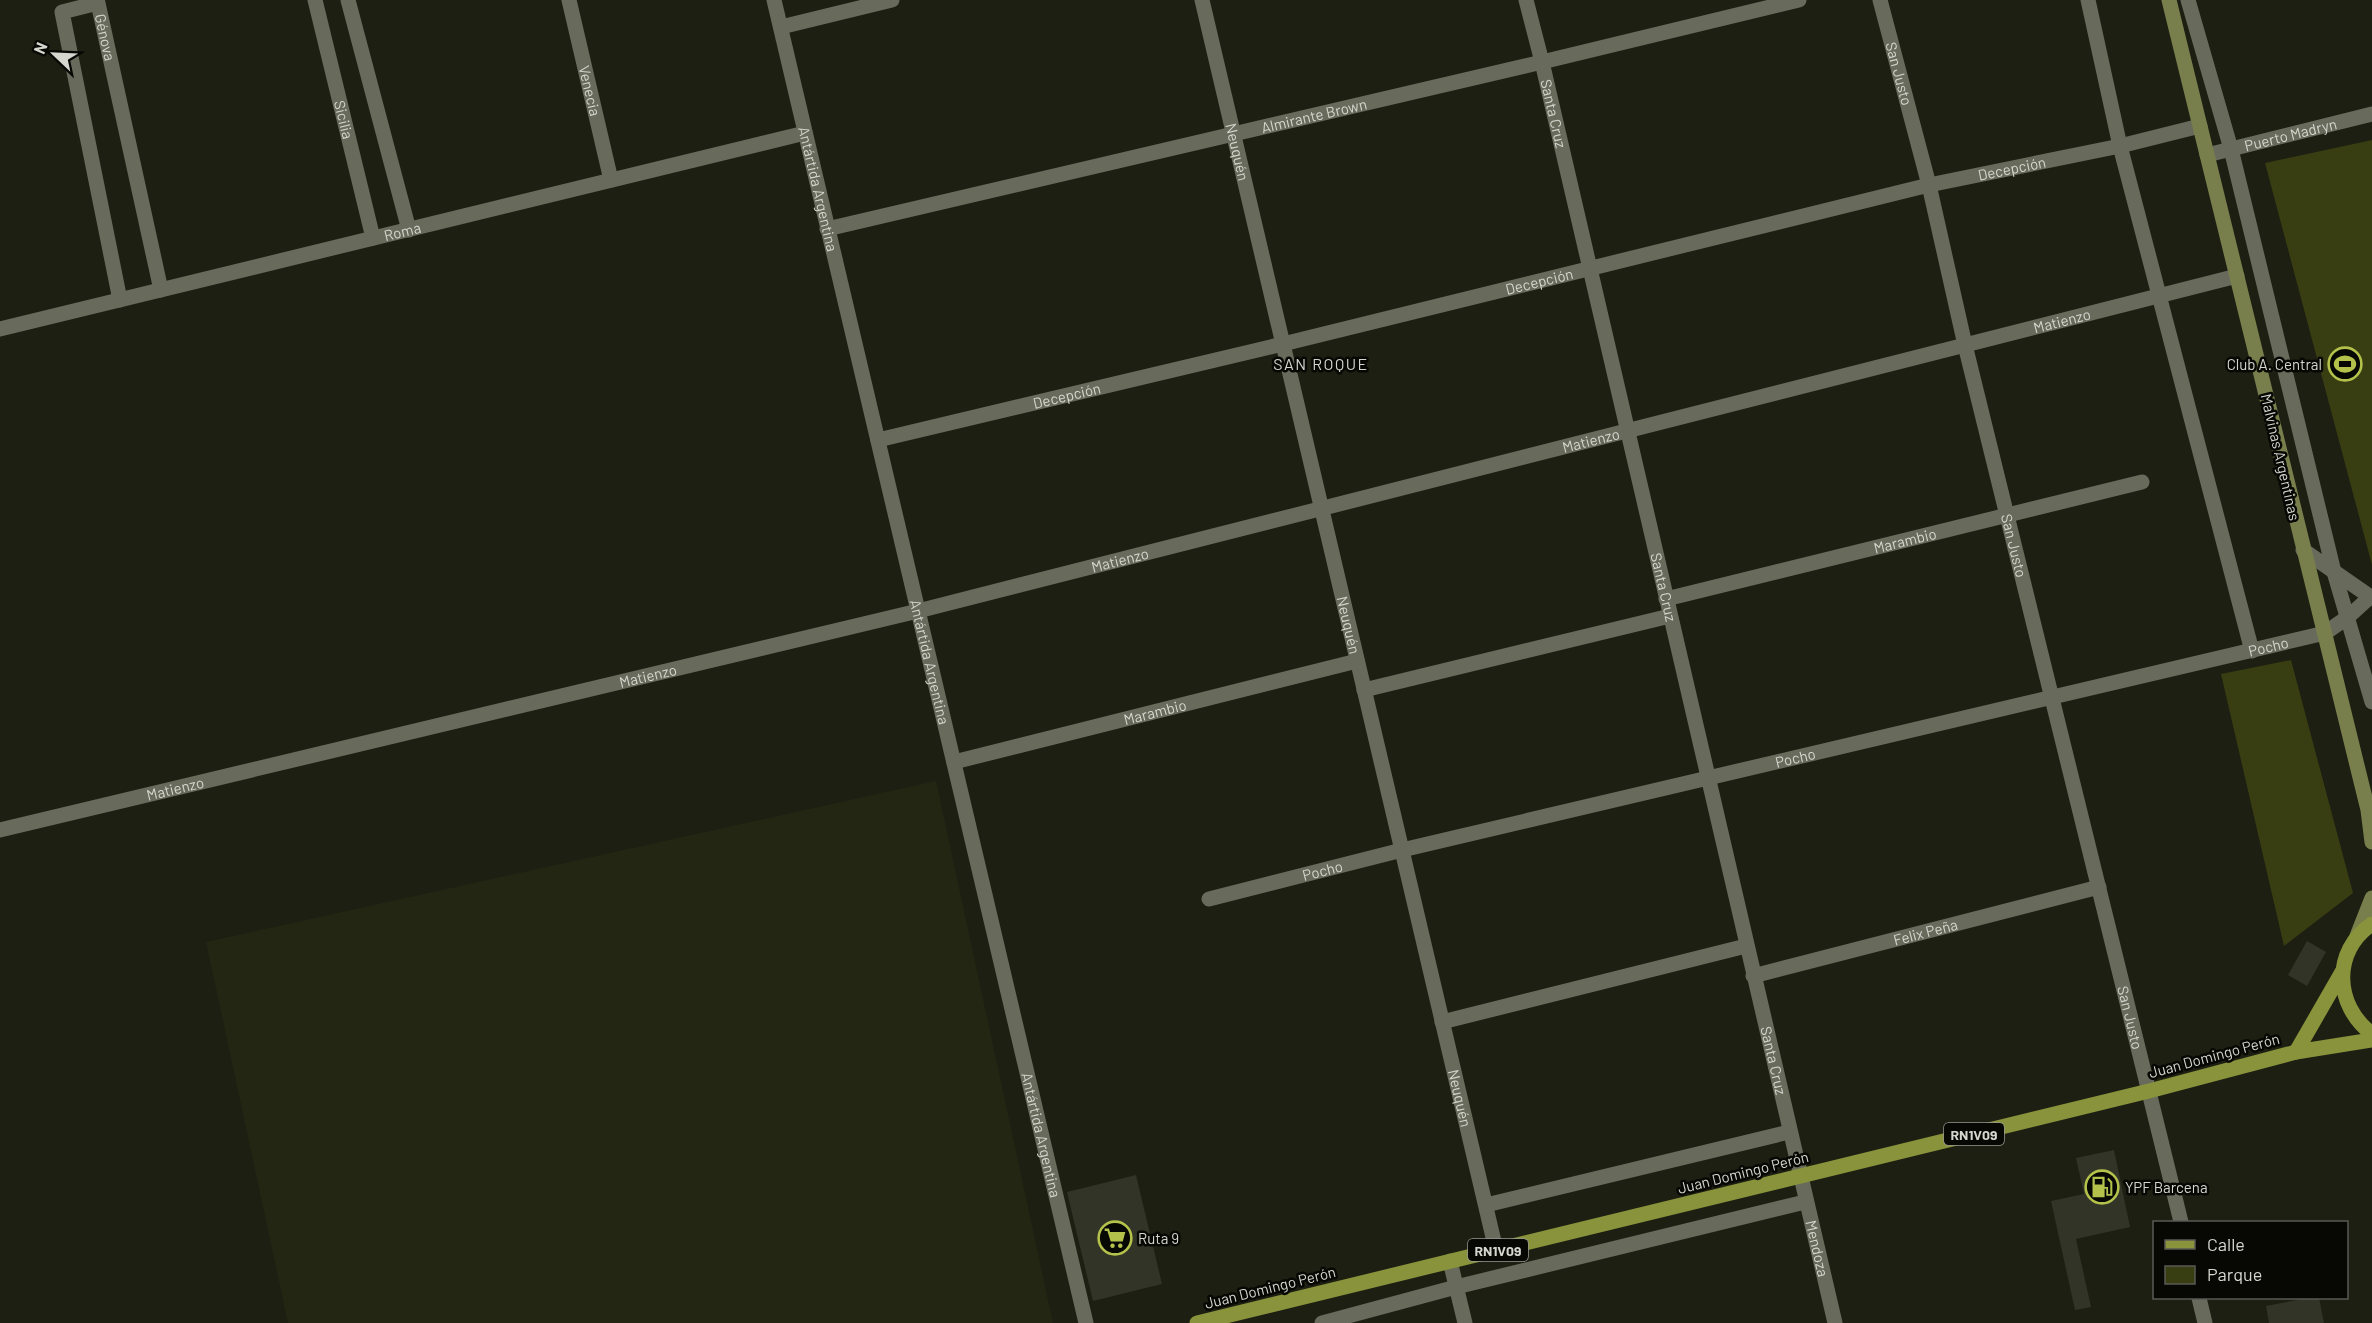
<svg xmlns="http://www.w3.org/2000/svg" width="2372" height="1323" font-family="Barlow,sans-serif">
<rect width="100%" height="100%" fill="#1d1f12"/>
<polygon fill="#232613" points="936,781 1053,1323 288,1323 206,942"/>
<g fill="#383d12">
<polygon points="2372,140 2372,565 2265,163"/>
<polygon points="2291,660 2353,893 2284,946 2221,674"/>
</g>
<g fill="#313426">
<polygon points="2307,941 2326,952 2307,986 2288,975"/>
<polygon points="2114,1150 2130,1227 2076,1239 2091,1307 2075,1310 2051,1201 2084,1194 2076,1158"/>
<polygon points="1136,1175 1162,1284 1093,1301 1067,1192"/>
<polygon points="2307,1298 2319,1298 2324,1323 2269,1323 2266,1306"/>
</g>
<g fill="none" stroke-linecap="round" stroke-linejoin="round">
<g stroke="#686b5c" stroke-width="15">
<path id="s1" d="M315,0l58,238"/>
<polyline points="348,0 409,230"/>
<path id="s2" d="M569,0l42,180"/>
<path id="s3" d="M774,0l312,1323"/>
<path id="s4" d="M1202,0l294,1250"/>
<path id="s5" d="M1526,0l16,62 293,1261"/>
<path id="s6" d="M1880,0l49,185 36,160 216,877"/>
<polyline points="2088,0 2120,146 2252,651"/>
<polyline points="2188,0 2231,149 2334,572 2372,702"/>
<polyline points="781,27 892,0"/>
<path id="s7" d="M2207,155l165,-41"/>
<path id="s8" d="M827,229l715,-167 257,-62"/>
<path id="s9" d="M120,300l-58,-288 36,-9 63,287"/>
<path id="s10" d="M0,329l805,-196"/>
<path id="s11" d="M878,440l405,-96 646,-159 191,-39 80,-20"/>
<polyline points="2303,550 2372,598"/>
<path id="s12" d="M1666,599l476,-117"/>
<polyline points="1364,690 1670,616"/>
<path id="s13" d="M954,762l403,-101"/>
<path id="s14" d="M0,830l918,-219 1319,-335"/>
<path id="s15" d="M1209,899l193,-49 923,-217 23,-16 22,-20"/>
<path id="s16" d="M1753,976l346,-89"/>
<polyline points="1442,1022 1746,946"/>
<polyline points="1486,1205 1789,1132"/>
<polyline points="1450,1261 1465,1323"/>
<polyline points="2199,1298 2205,1323"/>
<polyline points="1322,1323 1456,1287 1805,1202"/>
</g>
<g stroke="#787f4c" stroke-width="15">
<polyline points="2169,0 2368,810 2372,842"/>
<polyline points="2357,936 2372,898"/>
</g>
<g stroke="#89933b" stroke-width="15">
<path d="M2372,924c-40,27 -38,81 0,110"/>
<polyline points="2296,1052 2342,972"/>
<polyline points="1197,1323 2149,1091 2296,1052 2372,1040"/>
</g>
</g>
<defs>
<g id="stadium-ring" transform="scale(1.725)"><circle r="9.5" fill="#070804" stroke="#b4c24b" stroke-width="1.5"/><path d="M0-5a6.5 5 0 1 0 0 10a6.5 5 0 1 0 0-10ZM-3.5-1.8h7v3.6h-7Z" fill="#b4c24b"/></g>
<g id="fuel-ring" transform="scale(1.725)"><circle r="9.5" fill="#070804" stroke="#b4c24b" stroke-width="1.5"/><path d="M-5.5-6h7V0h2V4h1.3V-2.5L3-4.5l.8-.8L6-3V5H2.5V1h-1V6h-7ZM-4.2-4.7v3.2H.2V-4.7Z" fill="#b4c24b"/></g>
<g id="supermarket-ring" transform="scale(1.725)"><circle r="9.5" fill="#070804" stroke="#b4c24b" stroke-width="1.5"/><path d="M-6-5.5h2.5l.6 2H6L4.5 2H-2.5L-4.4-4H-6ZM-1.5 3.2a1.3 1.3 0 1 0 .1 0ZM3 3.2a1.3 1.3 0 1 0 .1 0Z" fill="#b4c24b"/></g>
</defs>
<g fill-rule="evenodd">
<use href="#stadium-ring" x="2345" y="364"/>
<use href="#fuel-ring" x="2102" y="1187"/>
<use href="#supermarket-ring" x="1115" y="1238"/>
</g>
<g text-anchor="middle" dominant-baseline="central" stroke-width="5" stroke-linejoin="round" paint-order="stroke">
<g fill="#070804" stroke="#979891" stroke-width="1.5">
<rect x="1944" y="1123" width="60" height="22" rx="4.5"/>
<rect x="1468" y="1239" width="60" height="22" rx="4.5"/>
</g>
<g font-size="14" font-weight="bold" fill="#d5d6ce">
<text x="1974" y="1134">RN1V09</text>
<text x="1498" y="1250">RN1V09</text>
</g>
<g font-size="15" fill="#d5d6ce" stroke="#070804">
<text stroke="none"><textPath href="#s9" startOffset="366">Génova</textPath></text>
<text stroke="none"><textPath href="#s6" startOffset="76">San Justo</textPath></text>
<text stroke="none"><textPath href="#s2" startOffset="93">Venecia</textPath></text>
<text stroke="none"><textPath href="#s5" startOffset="117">Santa Cruz</textPath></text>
<text stroke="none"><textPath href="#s8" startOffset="500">Almirante Brown</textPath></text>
<text stroke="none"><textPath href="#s1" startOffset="123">Sicilia</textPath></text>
<text stroke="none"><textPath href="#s7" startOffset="86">Puerto Madryn</textPath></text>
<text stroke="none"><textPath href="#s4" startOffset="156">Neuquén</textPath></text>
<text stroke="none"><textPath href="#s11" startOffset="1166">Decepción</textPath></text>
<text stroke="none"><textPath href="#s3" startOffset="194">Antártida Argentina</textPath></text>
<text stroke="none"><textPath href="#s10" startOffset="414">Roma</textPath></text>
<text stroke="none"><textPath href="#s11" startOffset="680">Decepción</textPath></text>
<text stroke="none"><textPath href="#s14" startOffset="2124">Matienzo</textPath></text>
<text stroke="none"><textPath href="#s11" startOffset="194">Decepción</textPath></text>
<text stroke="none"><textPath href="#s14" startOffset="1638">Matienzo</textPath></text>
<text transform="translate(2281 457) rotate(77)">Malvinas Argentinas</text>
<text stroke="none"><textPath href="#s12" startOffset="246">Marambio</textPath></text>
<text stroke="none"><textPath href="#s6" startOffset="562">San Justo</textPath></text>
<text stroke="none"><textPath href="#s14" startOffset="1152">Matienzo</textPath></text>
<text stroke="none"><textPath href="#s5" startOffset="603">Santa Cruz</textPath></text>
<text stroke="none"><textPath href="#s4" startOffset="642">Neuquén</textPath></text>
<text stroke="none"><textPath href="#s15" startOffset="1089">Pocho</textPath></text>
<text stroke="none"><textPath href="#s3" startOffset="680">Antártida Argentina</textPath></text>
<text stroke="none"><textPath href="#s14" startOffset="666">Matienzo</textPath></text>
<text stroke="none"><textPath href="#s13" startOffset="207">Marambio</textPath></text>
<text stroke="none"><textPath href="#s15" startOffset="603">Pocho</textPath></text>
<text stroke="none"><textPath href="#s14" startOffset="180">Matienzo</textPath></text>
<text stroke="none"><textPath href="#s15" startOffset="117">Pocho</textPath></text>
<text stroke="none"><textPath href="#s16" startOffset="178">Felix Peña</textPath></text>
<text stroke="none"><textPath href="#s6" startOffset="1048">San Justo</textPath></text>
<text transform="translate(2214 1055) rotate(-15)">Juan Domingo Perón</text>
<text stroke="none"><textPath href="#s5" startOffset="1089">Santa Cruz</textPath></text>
<text stroke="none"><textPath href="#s4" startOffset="1128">Neuquén</textPath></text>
<text stroke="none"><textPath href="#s3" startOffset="1166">Antártida Argentina</textPath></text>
<text transform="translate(1743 1172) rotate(-14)">Juan Domingo Perón</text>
<text stroke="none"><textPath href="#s5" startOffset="1282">Mendoza</textPath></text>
<text transform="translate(1270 1287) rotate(-14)">Juan Domingo Perón</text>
</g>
<g font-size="15" fill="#d5d6ce" stroke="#070804" text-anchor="start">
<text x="2322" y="364" text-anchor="end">Club A. Central</text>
<text x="2125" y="1187">YPF Barcena</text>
<text x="1138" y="1238">Ruta 9</text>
</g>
<g font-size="16" letter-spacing="1.5" fill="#d5d6ce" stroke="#070804">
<text x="1321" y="363">SAN ROQUE</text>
</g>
</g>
<rect x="2153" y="1221" width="195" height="78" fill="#070804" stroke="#595a55" stroke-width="1.5"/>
<rect x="2165" y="1240" width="30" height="9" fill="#89933b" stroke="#595a55" stroke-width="1.5"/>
<text x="2207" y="1251" font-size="18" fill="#d5d6ce">Calle</text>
<rect x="2165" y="1266" width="30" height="18" fill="#383d12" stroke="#595a55" stroke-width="1.5"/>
<text x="2207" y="1281" font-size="18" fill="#d5d6ce">Parque</text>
<g transform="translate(54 54) rotate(293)" stroke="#070804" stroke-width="4.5" paint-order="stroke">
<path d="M0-4.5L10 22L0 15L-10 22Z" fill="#d5d6ce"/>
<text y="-9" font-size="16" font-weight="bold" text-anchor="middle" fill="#d5d6ce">N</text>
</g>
</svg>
